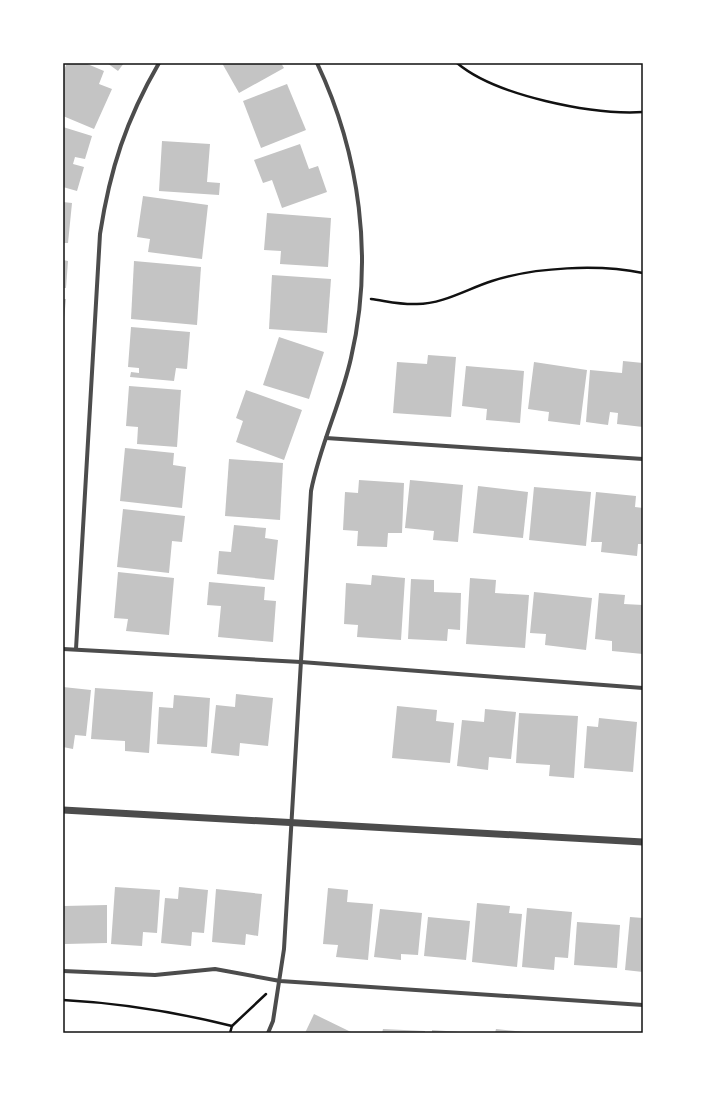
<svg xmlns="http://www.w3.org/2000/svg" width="706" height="1096" font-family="'DejaVu Sans',sans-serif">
<rect width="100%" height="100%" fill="#fff"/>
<g fill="#c4c4c4">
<polygon points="67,63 85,63 104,71 99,84 112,89 94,129 63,116 63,72"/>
<polygon points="107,63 124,63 118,71"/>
<polygon points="222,63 281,63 284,68 239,93"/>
<polygon points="287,84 306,130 261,148 243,101"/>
<polygon points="63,127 92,136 85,159 75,157 73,164 84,167 77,191 63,187"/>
<polygon points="162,141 210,144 207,182 220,183 219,195 159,191"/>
<polygon points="300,144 309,169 318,166 327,192 282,208 272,180 263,183 254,160"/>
<polygon points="143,196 208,205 202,259 148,252 150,239 137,237"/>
<polygon points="63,202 72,203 68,243 63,243"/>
<polygon points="267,213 331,218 328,267 280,264 281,251 264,250"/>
<polygon points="63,260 68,261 66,288 63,288"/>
<polygon points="134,261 201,267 197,325 131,319"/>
<polygon points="272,275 331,279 327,333 269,329"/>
<polygon points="63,299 66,299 64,319 63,319"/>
<polygon points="131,327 190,332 187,369 176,368 174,381 130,377 131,372 139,373 139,368 128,367"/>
<polygon points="279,337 324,352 309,399 263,385"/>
<polygon points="428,355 456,357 451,417 393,413 397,362 427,364"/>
<polygon points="623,361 643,363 643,427 617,424 618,413 610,412 608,425 586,422 590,370 622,373"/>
<polygon points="534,362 587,370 580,425 548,421 549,412 528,409"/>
<polygon points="466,366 524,371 520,423 486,420 487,409 462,406"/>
<polygon points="129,386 181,390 177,447 137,444 138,427 126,426"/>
<polygon points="246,390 302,410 284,460 236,442 243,421 236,418"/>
<polygon points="125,448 174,453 173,465 186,467 182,508 120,501"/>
<polygon points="229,459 283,463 280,520 225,516"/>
<polygon points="359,480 404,483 402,533 388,533 387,547 357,546 358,531 343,530 345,492 358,493"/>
<polygon points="410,480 463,485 458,542 433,540 434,531 405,528"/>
<polygon points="478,486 528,492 523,538 473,533"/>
<polygon points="534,487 591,492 586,546 529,540"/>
<polygon points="596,492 636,496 635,507 643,508 643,544 638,544 637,556 601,552 602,542 591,542"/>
<polygon points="123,509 185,516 182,542 172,541 169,573 117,567"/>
<polygon points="234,525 266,528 265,538 278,540 274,580 217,574 219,551 231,552"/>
<polygon points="118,572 174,578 169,635 126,631 128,619 114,618"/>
<polygon points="372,575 405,578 401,640 357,637 358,625 344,624 346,583 371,585"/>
<polygon points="470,578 496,580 495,593 529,595 525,648 466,644"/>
<polygon points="411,579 434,580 434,592 461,593 460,630 448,629 447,641 408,639"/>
<polygon points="209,582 265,587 264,600 276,601 273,642 218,637 221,606 207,605"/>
<polygon points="534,592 592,598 586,650 545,645 546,634 530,633"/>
<polygon points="599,593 625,595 624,604 643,605 643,654 612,651 612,641 595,639"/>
<polygon points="63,687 91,690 86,736 75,735 73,749 63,747"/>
<polygon points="95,688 153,692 149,753 125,751 125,741 91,739"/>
<polygon points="236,694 273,698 268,746 240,743 239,756 211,753 216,705 235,707"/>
<polygon points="174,695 210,698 207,747 157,744 159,707 173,708"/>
<polygon points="397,706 437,710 436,721 454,723 450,763 392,758"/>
<polygon points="485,709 516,712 511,759 489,757 488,770 457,766 462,720 484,722"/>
<polygon points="519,713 578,716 574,778 549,776 550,765 516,763"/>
<polygon points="599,718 637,722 633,772 584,768 587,726 598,727"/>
<polygon points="115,887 160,890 157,933 143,932 142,946 111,944"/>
<polygon points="179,887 208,890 204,933 192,932 191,946 161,943 165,898 178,899"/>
<polygon points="328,888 348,890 347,902 373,904 368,960 336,957 338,945 323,944"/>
<polygon points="216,889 262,894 258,936 246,934 245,945 212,942"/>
<polygon points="477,903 510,906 509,913 522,914 517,967 472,962"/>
<polygon points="107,905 107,943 65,944 64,906"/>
<polygon points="527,908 572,912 568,958 555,957 554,970 522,967"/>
<polygon points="380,909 422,913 418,955 401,954 401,960 374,957"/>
<polygon points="428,917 470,921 466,960 424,956"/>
<polygon points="630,917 643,918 643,972 625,970"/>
<polygon points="577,922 620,925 617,968 574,965"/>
<polygon points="314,1014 353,1033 305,1033"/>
<polygon points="383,1029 425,1031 425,1033 382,1033"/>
<polygon points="496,1029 525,1032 525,1033 495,1033"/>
<polygon points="432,1030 460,1032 460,1033 432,1033"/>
</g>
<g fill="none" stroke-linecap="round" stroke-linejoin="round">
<g stroke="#111" stroke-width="2.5">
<path d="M457,63c39,33 135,52 186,49"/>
<path d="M371,299c15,2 31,6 46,5 26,0 50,-15 75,-23 43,-14 107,-17 151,-8"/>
<path d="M63,1000c57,3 113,12 169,26"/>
<polyline points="230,1033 232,1026 266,994"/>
</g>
<g stroke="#4c4c4c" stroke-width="4">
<polyline points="326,438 643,459"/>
<polyline points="63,649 301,662 643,688"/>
<path d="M76,649l24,-415c10,-65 26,-114 59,-171"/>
<polyline points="63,971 155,975 215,969 280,981 643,1005"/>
<path d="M268,1033l5,-12 11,-72 27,-458c9,-46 30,-88 40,-133 23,-99 9,-204 -34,-295"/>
</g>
<polyline stroke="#4c4c4c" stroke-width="7" points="63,810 643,842"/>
</g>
<rect width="706" height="1096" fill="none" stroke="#ffffff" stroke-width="128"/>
<rect x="64" y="64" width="578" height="968" fill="none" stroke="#111" stroke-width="1.5"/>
</svg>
